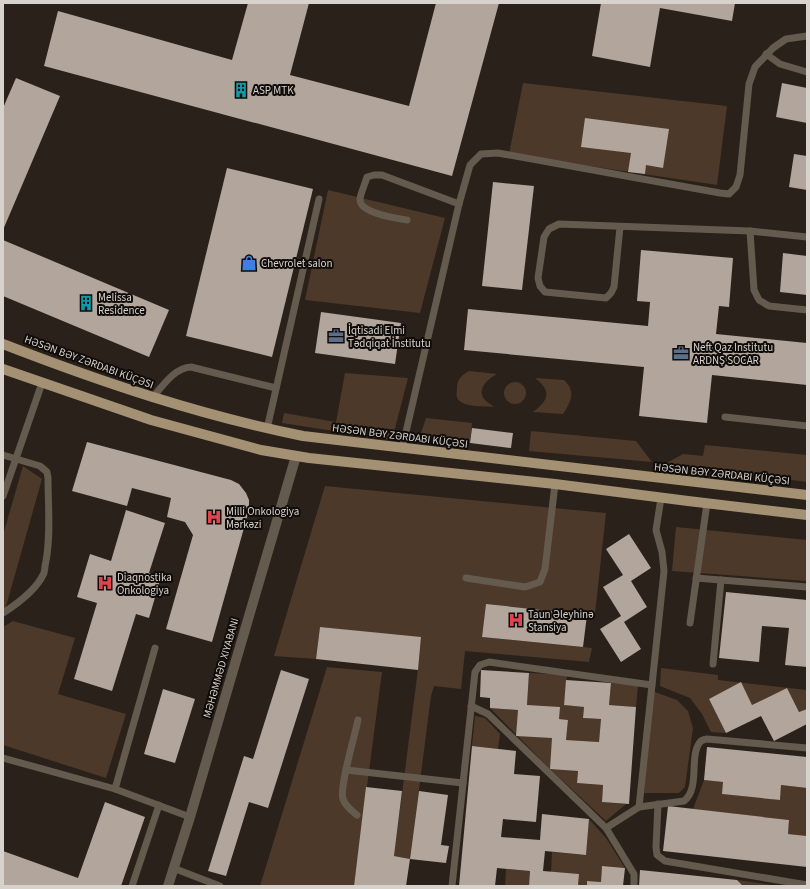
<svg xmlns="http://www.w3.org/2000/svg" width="810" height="889" font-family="'Source Sans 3',sans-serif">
<rect width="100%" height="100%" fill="#2a211a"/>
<g fill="#4c392a">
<polygon points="523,83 727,106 717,185 509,154"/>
<polygon points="328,190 445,218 420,313 305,300"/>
<path d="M469,371l28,3c-9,5 -20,14 -13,25 2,3 7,5 10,8 -9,-1 -34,1 -37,-10 -1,-2 0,-7 0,-9 0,-9 5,-13 12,-17z"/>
<polygon points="345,373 408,378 392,440 282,423 284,413 336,422"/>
<path d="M535,378l29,2c2,2 5,5 6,8 4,8 -2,19 -7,26l-30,-2c16,-12 19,-21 2,-34z"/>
<circle cx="515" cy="393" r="11"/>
<polygon points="426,418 472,423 470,443 420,436"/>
<polygon points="531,431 636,441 652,462 529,451"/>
<polygon points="705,445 807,455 807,482 665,464 683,454 703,456"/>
<polygon points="23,466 42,479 5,610 3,611 3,535"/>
<polygon points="325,486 606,513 595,614 587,615 486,605 482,637 592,648 589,662 465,651 461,689 434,686 431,696 410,859 394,856 417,677 421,638 320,627 316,659 274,656"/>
<polygon points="676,527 807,540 807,581 672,571"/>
<polygon points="13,621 75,638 58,694 126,714 106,778 3,745 3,627"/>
<polygon points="327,667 382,672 354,886 260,886"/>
<polygon points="661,668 718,675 718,680 807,690 807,709 799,712 787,688 752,705 741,683 709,699 726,733 711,732 702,714 690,698 660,686"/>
<polygon points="529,673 567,675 564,705 584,707 583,718 601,719 599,742 566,740 568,720 559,719 527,705"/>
<polygon points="611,683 638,685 636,707 609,705"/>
<polygon points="652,691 677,700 688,711 693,728 685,787 679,793 644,793"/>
<polygon points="490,708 518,710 552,738 578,771 577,783 603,785 602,802 626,804 606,821 550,769"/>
<polygon points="475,716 485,718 500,734 498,749 472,746"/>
<polygon points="704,780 723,782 723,794 780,800 781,785 807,788 807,836 788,834 789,820 693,809"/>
<polygon points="589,819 606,838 625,868 602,866 601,882 587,881 587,886 578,886 579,874 551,872 552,852 586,855"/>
<polygon points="506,869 530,871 529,886 505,886"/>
<polygon points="737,880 772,885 743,886"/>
</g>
<g fill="#b1a59c">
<polygon points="248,3 309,3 290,75 409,106 436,3 499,3 452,176 44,66 58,11 232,60"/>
<polygon points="601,3 735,3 732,21 660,8 650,67 592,56"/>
<polygon points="16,78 60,96 3,230 3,108"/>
<polygon points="782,83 807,88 807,123 776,117"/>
<polygon points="585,118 669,129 663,168 646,165 645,174 628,172 631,153 581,147"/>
<polygon points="794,154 807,156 807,190 789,187"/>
<polygon points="227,168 313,189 272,357 186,336"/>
<polygon points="493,182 534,186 522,290 482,286"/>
<polygon points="3,240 169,310 149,357 3,296"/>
<polygon points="641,250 733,258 729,307 719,306 716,334 807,343 807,385 712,375 707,423 639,416 644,367 464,350 468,309 648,326 650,302 637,301"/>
<polygon points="783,253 807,256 807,295 780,292"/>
<polygon points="321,312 401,323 395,364 315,353"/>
<polygon points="472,428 513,433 511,448 470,443"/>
<polygon points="87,442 231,480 239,484 246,493 249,500 249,510 212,642 166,629 193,535 185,522 167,517 171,498 132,488 127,506 72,491"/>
<polygon points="126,510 165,523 149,573 161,577 149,618 136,614 112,691 74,679 97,603 77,597 90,554 111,561"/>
<polygon points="629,534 651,568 631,581 647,607 624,622 641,649 621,662 600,629 621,616 603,587 623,575 606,549"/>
<polygon points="726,592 807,600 807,667 785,665 789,628 762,626 759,662 719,658"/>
<polygon points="486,604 587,615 583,647 482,637"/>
<polygon points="320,627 421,637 418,670 316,659"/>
<polygon points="281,670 309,679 268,808 249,802 226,876 208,871 244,756 253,759"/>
<polygon points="481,670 529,673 527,705 560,707 559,719 568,720 566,740 599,742 601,719 583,718 584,707 564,705 566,680 611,683 609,705 636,707 629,804 602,802 603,785 577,783 578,771 550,769 552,738 516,736 518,710 490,708 490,698 480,697"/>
<polygon points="741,682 752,705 787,688 799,712 807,709 807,724 774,741 761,716 726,733 709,699"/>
<polygon points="163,689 195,699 175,763 144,754"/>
<polygon points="472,746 516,751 514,774 540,776 536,822 503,819 501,837 540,840 542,814 589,819 586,855 545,851 543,871 579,874 578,886 529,886 530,871 497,868 495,886 459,886"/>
<polygon points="707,747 807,757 807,788 781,785 780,800 722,794 723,782 704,780"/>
<polygon points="366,787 402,791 394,856 410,859 406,886 354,886"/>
<polygon points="419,791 448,795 441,845 449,846 446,863 410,859"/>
<polygon points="105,802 145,817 121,886 3,886 3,851 78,878"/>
<polygon points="668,806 789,820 788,834 807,836 807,867 663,851"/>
<polygon points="602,866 625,868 623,886 587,886 587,881 601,882"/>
<polygon points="640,870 737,880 743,886 639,886"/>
</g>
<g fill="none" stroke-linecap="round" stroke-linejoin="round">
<g stroke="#645a4d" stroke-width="7">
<polyline points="766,54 780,64 807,72"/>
<path d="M407,220c-12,-2 -48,-7 -47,-21 1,-7 5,-15 7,-22l7,-2h8l77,29"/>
<polyline points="620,227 614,287 611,293 606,298 545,292 540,286 538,278 544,237 549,229 559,224 750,231 807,237"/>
<polyline points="750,231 754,290 759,300 769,306 807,310"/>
<path d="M152,398c11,-12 22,-30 39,-31l85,21"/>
<polyline points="725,417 807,426"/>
<polyline points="267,429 319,199"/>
<polyline points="402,449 459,204 470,165 481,154 498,153 720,193 729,194 736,187 740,175 749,84 755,67 773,48 786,39 807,36"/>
<path d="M3,455l37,11 7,6 1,6c0,27 3,56 -2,83 -1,3 -1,8 -2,12 -7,16 -27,31 -41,40"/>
<polyline points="3,496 42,383"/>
<polyline points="466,578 525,587 540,582 545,569 555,484"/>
<polyline points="696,578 807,587"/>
<polyline points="690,623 707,503"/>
<polyline points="713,664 721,580"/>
<polyline points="471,706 488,714 606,828 634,874 634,886"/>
<polyline points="3,758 115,789 190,817"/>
<polyline points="346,770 463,783"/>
<polyline points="115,789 155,648"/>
<polyline points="658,804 656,847 657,855 665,861 807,885"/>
<polyline points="639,807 652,685"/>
<path d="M357,815c-5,-4 -12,-9 -14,-16 -4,-11 12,-64 15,-79"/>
<path d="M606,828l33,-21 45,-6c17,-13 4,-47 17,-60 2,-1 4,-2 6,-2l100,9"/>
<polyline points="173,868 220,886"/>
<polyline points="132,886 159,805"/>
<polyline points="452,886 475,672 480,665 489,662 652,685 664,571 662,552 656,530 661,498"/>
</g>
<polyline stroke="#645a4d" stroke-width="10" points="168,886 190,817 296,456"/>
<g stroke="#a49174" stroke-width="10">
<path d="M3,344c98,38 196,71 300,92l504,59"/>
<polyline points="3,369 151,420 261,450 309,458 555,484 688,501 807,515"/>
</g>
</g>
<defs>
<g id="building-bare" transform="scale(1.2)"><path d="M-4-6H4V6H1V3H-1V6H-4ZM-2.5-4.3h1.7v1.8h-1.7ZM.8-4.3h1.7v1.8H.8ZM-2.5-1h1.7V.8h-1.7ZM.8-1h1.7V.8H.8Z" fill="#0f9aa8" stroke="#100c09" stroke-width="2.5" paint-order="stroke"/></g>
<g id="shop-bare" transform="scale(1.2)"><path d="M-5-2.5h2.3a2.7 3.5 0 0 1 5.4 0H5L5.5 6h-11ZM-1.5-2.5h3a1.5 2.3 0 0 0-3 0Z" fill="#3f7fe0" stroke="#100c09" stroke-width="2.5" paint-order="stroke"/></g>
<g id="office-bare" transform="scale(1.2)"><path d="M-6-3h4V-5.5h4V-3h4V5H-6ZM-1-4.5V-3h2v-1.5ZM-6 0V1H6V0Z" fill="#5c6f8a" stroke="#100c09" stroke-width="2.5" paint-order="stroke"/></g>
<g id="hospital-bare" transform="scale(1.2)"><path d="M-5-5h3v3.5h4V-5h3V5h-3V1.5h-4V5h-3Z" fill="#e0444e" stroke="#100c09" stroke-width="2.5" paint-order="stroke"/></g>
</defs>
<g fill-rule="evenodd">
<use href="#building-bare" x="241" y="90"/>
<use href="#shop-bare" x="249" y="263"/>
<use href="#building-bare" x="86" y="303"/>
<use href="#office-bare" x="336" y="336"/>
<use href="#office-bare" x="681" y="353"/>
<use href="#hospital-bare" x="214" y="517"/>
<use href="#hospital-bare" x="105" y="583"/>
<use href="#hospital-bare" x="516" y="620"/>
</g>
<g text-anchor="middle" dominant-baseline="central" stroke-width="4" stroke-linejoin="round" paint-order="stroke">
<g font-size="11" fill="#d8d2cd" stroke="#100c09" text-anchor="start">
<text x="253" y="90">ASP MTK</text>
<text x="261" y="263">Chevrolet salon</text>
<text x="98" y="297">Melissa<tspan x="98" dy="13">Residence</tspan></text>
<text x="348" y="330">İqtisadi Elmi<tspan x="348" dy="13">Tədqiqat İnstitutu</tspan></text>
<text x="693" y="347">Neft Qaz Institutu<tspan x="693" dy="13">ARDNŞ SOCAR</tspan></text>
<text x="226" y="511">Milli Onkologiya<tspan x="226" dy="13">Mərkəzi</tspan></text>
<text x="117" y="577">Diaqnostika<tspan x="117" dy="13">Onkologiya</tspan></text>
<text x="528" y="614">Taun Əleyhinə<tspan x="528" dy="13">Stansiya</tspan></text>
</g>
<g font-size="11" fill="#d8d2cd" stroke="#100c09">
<text transform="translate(89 362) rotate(20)">HƏSƏN BƏY ZƏRDABI KÜÇƏSI</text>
<text transform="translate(400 436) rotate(7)">HƏSƏN BƏY ZƏRDABI KÜÇƏSI</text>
<text transform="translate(722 474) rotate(6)">HƏSƏN BƏY ZƏRDABI KÜÇƏSI</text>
<text transform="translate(221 668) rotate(-74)">MƏHƏMMƏD XIYABANI</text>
</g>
</g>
<rect width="810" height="889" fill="none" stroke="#d8d2cd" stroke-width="8"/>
</svg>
